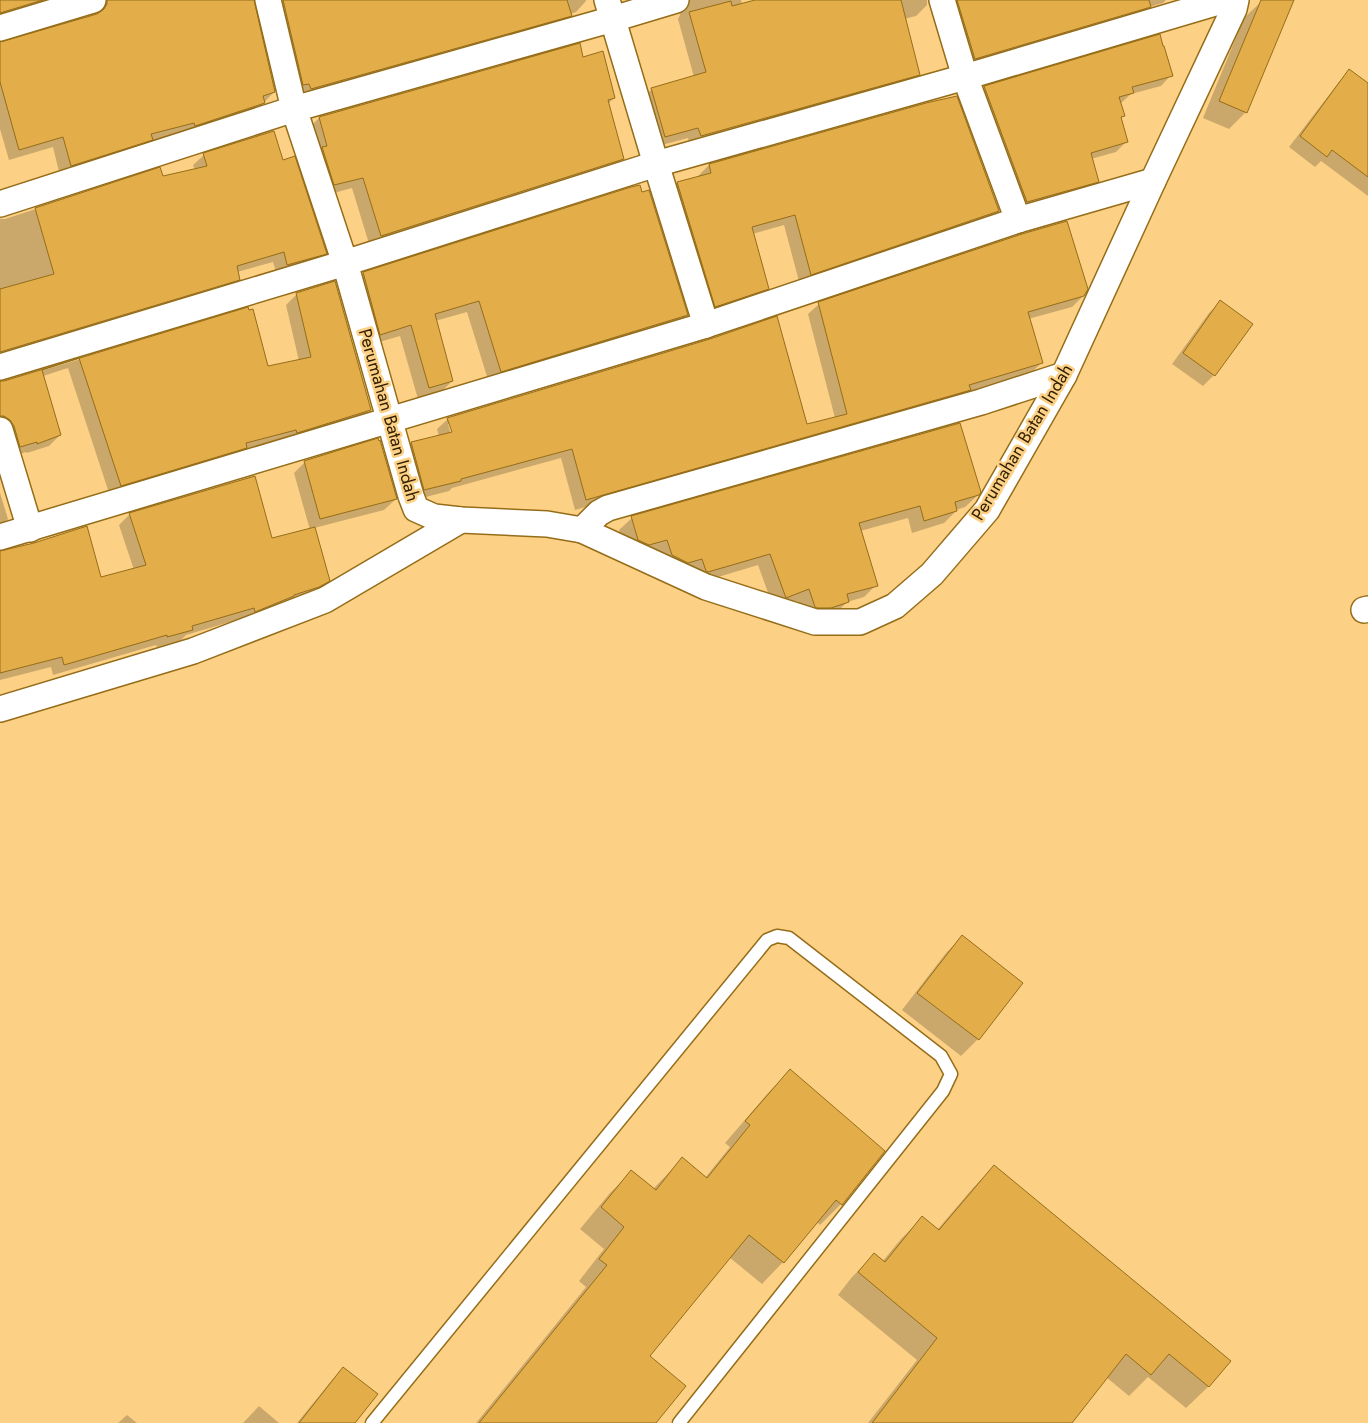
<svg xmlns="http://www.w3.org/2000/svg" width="1368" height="1423" font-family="Jost,sans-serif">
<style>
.shadow{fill:#0003;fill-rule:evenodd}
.building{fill:#e3ae49;stroke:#956d1a}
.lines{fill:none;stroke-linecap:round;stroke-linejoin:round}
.lane-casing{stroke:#956d19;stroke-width:15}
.street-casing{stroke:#956d19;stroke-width:28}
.lane{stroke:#fff;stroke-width:12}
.street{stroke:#fff;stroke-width:25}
.labels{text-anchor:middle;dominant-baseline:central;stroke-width:5;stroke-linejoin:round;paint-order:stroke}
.street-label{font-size:18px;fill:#2f1e00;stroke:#fdd185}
</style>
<rect width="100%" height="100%" fill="#fdd185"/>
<g class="shadow">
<polygon points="0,0 66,0 0,20"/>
<polygon points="92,0 253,0 274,92 253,114 149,142 141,150 60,176 53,147 9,160 0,129 0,43 97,15 97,7"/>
<polygon points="267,0 586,0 586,1 576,12 570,14 570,15 560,26 300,99"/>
<polygon points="675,0 741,0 742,4 759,0 927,0 927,5 916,16 904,19 918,74 907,85 690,146 688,138 654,147 641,100 652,89 694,77 678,19 680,15 679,6"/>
<polygon points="941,0 1166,0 1163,3 1149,7 1139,17 964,69"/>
<polygon points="1263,0 1292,0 1246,112 1229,129 1203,118 1244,18"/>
<polygon points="1159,36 1171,75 1161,86 1131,94 1120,104 1123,116 1120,119 1126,142 1116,152 1091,159 1098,181 1087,192 1016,212 974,98 984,88"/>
<polygon points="1350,71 1368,85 1368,196 1321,161 1315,167 1289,147 1339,82"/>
<polygon points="956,97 998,211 987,222 800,285 784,225 752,234 768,288 757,299 704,317 666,194 677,183 699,178 698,176 709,165"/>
<polygon points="614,98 608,104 622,159 611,170 370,247 352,188 323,196 308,129 319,118"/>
<polygon points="204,155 283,161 325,253 315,264 277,275 273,262 237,272 239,279 228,290 0,359 0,219 5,219 159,169 162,178 195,170 193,165"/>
<polygon points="631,188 687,315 675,327 489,383 467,312 435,321 452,381 440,393 418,399 400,336 369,345 352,285 363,274"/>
<polygon points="297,294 370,410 359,421 242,451 235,458 110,496 68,368 43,376 60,435 49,446 27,453 26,452 10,457 0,431 0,382 4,382 247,309 267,368 299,361 286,305"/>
<path d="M1083,296l-11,11 -44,12 13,44 -10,10 -64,19 -8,8 -384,110 -14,-52 -109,30 -3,3 -35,9 -13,-46 10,-11 28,-7 -2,-7 11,-10 358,7 29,-8 -27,-104 11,-10zM448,424h2l4,13 -2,1z"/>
<polygon points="1220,302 1251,324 1214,375 1203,386 1172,364 1209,313"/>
<polygon points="305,462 396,499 384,510 314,528 328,580 317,591 243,618 186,635 181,640 157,647 156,645 53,675 51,667 0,680 0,552 101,579 134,570 119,525 130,514 271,539 310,530 294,473"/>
<polygon points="0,493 8,519 0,527"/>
<polygon points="978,495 965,507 956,510 956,511 944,523 912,533 908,518 860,531 876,585 864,597 847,602 836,613 803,618 797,601 774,609 758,565 695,584 626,552 619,530 632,518"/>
<polygon points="962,937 978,1039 961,1056 902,1010 946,953"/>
<polygon points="790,1071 841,1204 820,1225 817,1222 783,1262 762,1284 729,1257 648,1356 654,1423 476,1423 586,1287 579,1281 604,1249 580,1229 610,1193 631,1172 653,1189 682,1159 705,1178 730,1147 725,1143 769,1092"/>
<polygon points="994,1166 1229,1361 1208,1387 1186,1408 1148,1377 1129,1396 1106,1377 1071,1423 868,1423 917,1360 838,1295 852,1277 874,1255 882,1262 901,1239 922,1218 937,1230 973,1188"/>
<polygon points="343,1369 353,1423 297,1423 332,1380"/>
<polygon points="259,1406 279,1423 243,1423"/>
<polygon points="127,1415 137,1423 118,1423"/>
</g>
<g class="building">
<polygon points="0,0 43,0 0,13"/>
<polygon points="107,0 254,0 275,92 263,96 265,103 195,126 194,123 151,134 153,140 71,166 63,137 19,150 0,82 0,42 97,14 104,9 107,4"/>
<polygon points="283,0 567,0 572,16 311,89 309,84 303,85"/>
<polygon points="755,0 901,0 920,75 701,136 698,128 665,137 651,88 706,72 689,12 731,1 732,6"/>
<polygon points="957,0 1149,0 1151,7 975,59"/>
<polygon points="1261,0 1294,0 1247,113 1219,101"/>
<polygon points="1160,34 1163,46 1164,46 1173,76 1132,87 1134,93 1119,97 1125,116 1121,117 1128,142 1091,153 1099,182 1027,202 984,86"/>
<polygon points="580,43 583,57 603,51 615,98 608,100 624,159 381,236 363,178 334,185 322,147 327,146 319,117"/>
<polygon points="1349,69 1368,83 1368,177 1332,150 1327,157 1300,136"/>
<polygon points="957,96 999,211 811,275 795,215 752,227 769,289 715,307 677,182 711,173 709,164 926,103"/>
<polygon points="274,131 283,160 295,156 327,254 287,265 284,252 237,266 240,280 0,352 0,289 54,274 35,208 160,167 163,176 207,166 203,153"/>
<polygon points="640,185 642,192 649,190 688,315 501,372 479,301 435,314 453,381 429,388 411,325 380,335 363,272 631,187"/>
<polygon points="1067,221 1088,289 1084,296 1028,312 1043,363 969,385 971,390 586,500 572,449 461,479 461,481 424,490 411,442 452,432 447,418 710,339 777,316 807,424 847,414 818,302 1022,234"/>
<polygon points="335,281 371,410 297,433 296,430 246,443 247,448 121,486 79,358 42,370 61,435 37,444 37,442 20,447 14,426 10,420 4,416 0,416 0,381 4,381 248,307 249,310 253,309 268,366 311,357 296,293"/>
<polygon points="1220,300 1253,324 1215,376 1183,353"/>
<polygon points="960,423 981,492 979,495 955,502 957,511 924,521 920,506 859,523 878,586 847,594 849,602 831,608 817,608 815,607 809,589 786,598 770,554 708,572 706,571 702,559 688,563 672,555 667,540 649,545 638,540 631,516"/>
<polygon points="378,438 379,441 380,440 397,499 320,519 304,461"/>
<polygon points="255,476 272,538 315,527 330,581 319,587 294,595 294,596 255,612 254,608 192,626 193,630 167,637 167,635 64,665 62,657 0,673 0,551 34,543 87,526 101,577 146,565 129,513"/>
<polygon points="962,935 1023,983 979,1040 917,993"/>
<polygon points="790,1069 885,1151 842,1205 836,1200 784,1263 749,1235 650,1356 686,1386 656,1423 479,1423 607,1265 599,1259 624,1227 601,1207 631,1170 656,1190 682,1157 707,1178 750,1125 745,1121"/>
<polygon points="994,1165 1231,1361 1209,1387 1169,1354 1151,1375 1126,1354 1072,1423 872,1423 937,1338 858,1272 874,1253 885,1262 922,1216 939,1230"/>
<polygon points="343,1367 378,1394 355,1423 299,1423"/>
</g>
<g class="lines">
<g class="lane-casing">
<polyline id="lane" points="372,1423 767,940 777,936 789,938 941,1056 951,1074 943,1091 679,1423"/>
</g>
<g class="street-casing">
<g id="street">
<polyline points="268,0 294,109 345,263 411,496 416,509 434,517 461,520 547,524 582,530 706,587 815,622 860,622 895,606 932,574 987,510 1064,375 1153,181 1234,9 1236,0"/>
<polyline points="607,0 656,164 706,325"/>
<polyline points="942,0 965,77 1018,220"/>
<polyline points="0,28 93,0"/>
<polyline points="0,204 294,109 613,19 676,0"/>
<polyline points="0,367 345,263 656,164 965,77 1225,0"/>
<polyline points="0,430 30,529"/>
<polyline points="582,530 599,513 608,508 981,402 1064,375"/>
<polyline points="0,537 706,325 1018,220 1153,181"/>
<polyline points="1364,610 1368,609"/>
<polyline points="0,709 193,651 325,600 461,520"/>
</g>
</g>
<use href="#lane" class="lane"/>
<use href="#street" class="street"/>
</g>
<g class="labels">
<g class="street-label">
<text transform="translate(389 415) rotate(74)">Perumahan Batan Indah</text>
<text transform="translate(1022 442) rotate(-59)">Perumahan Batan Indah</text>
</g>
</g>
</svg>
